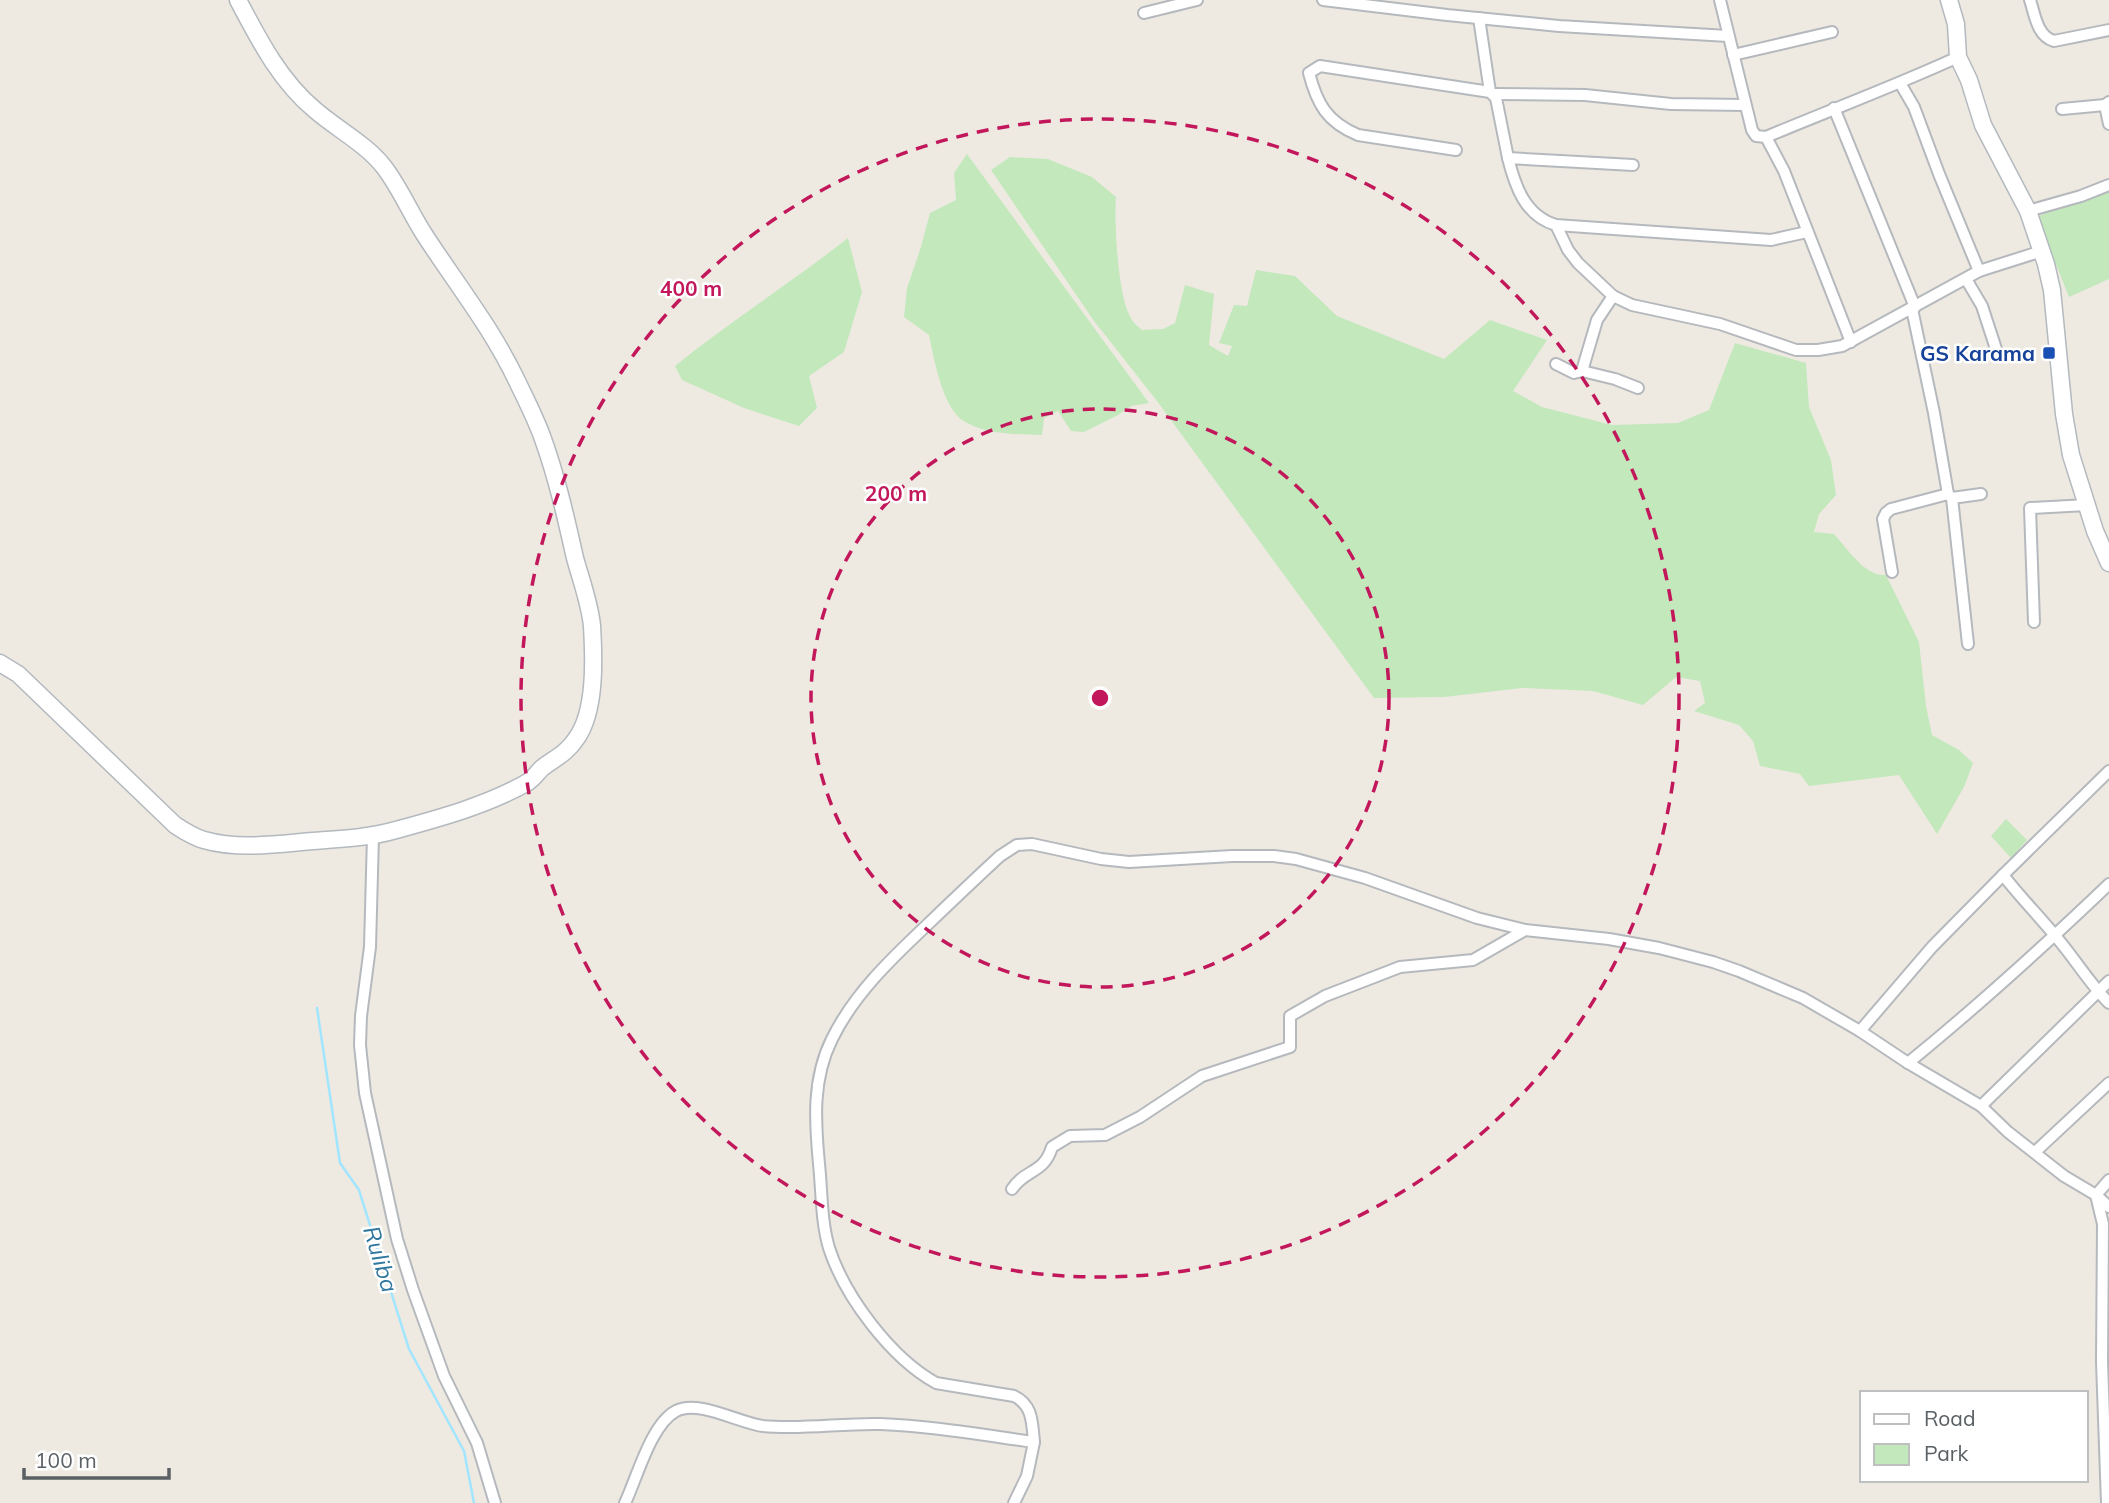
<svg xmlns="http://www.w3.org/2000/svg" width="2109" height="1503" font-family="Mulish,sans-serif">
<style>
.green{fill:#c3e8bc}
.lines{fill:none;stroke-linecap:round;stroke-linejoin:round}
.stream{stroke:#a1e5ff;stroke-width:2.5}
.minor-casing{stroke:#b5b9bd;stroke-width:14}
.secondary-casing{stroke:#b3b9be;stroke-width:19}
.minor{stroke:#fff;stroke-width:10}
.secondary{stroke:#fff;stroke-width:16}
.ring{fill:none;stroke:#c2185b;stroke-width:3.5;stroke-dasharray:12 9}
.transit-dot{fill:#1a4fb4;stroke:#fff;stroke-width:2.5}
.labels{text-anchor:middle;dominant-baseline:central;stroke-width:5;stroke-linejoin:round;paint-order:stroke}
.transit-label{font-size:21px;font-weight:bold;fill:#164399;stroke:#fff;text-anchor:end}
.water-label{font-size:23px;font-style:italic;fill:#2f779e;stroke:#fff}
.centre{fill:#c2185b;stroke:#fff;stroke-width:3.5}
.ring-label{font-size:21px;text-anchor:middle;font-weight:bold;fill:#c2185b;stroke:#fff;stroke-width:5;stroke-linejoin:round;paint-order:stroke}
</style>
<rect width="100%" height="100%" fill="#eeeae2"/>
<g class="green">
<path d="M967,154l182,249 -18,3 -13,9 -34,17 -13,-1 -13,-20 -14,7 -2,17c-25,-1 -58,0 -80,-15 -20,-15 -28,-61 -33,-85l-25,-18 3,-29 13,-38 10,-37 26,-13 -2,-27z"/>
<path d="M1010,157l38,2 44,18 24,20c-2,25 2,101 15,121 2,5 8,9 11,12l21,-1 12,-6 10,-38 29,9 -5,51 19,11 4,-10 -13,-3 15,-38 13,1 9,-36 39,6 42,40 107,43 46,-39 57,20 -34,51 29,16 70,18 66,-2 31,-13 26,-67 71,20 3,44 22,53 5,35 -17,19 -5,18 20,2c13,14 31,43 52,41l33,67 7,64 6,29 27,15 14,13 -9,24 -27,47 -38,-59 -90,11 -9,-12 -40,-8 -7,-25 -14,-16 -45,-14 11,-8 -5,-22 -24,-4 -33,28 -50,-14 -71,-3 -78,9 -70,1 -217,-297 -63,-80 -103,-151z"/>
<polygon points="2109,186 2109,279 2069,297 2037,217"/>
<path d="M848,238l14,54 -18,60 -35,24 8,32 -18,18 -55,-18 -62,-28 -7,-14c56,-45 117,-84 173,-128z"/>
<polygon points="2006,819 2027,840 2011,858 1991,836"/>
</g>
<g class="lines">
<polyline class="stream" points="317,1008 340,1163 359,1190 409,1349 464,1451 474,1503"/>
<g class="minor-casing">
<g id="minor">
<polyline points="1323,0 1447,15 1559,26 1728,36"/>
<path d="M1720,0l32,130 4,6 10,1c64,-27 129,-51 192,-80"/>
<path d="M2030,0c5,15 7,36 24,41l55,-11"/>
<polyline points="1144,13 1197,0"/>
<polyline points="1479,18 1490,92"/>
<polyline points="1733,55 1832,32"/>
<polyline points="1494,94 1585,95 1671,104 1745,105"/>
<polyline points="2109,102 2105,105 2109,124"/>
<polyline points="1834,108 1915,307"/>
<polyline points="2062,109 2105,105"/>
<polyline points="1766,137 1784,171 1851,342"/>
<path d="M1456,150l-98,-15c-31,-13 -41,-31 -49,-62l11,-7 170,26 6,6 12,60"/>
<path d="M1633,165l-125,-7c7,28 17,58 48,67l215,15 36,-8"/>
<polyline points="2028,211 2081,196 2109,185"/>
<polyline points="1556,225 1568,250 1578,263 1613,296 1632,305 1720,324 1796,350 1818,350 1842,346 1979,271 1939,174 1914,107 1900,83"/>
<polyline points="1979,271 2042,251"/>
<polyline points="1966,279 1982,306 1997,352"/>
<polyline points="1613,296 1597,320 1582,371 1615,379 1638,388"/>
<polyline points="1912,309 1934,413 1948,494 1952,498 1981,494"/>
<polyline points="1556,364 1574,373 1582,371"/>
<polyline points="1952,498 1968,644"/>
<polyline points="1892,572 1883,519 1886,513 1891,509 1948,494"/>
<polyline points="2034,622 2030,508 2087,505"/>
<polyline points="373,836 370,947 361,1016 360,1045 365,1093 397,1239 413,1290 444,1376 477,1443 495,1503"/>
<path d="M2003,875c17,22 36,41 54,63 18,21 33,46 52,65"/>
<polyline points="1860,1031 1908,1063 1981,1106 2008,1132 2064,1176 2096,1195 2109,1207"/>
<path d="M1908,1063c70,-57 136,-117 201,-179"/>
<polyline points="1981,1106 2109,981"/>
<polyline points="2035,1152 2109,1083"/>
<path d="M1012,1189c13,-20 32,-15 40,-42l18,-11 35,-1 35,-18 62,-41 88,-29v-31l35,-20 75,-29 73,-7 52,-30"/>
<path d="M625,1503c12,-25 26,-79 51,-92 22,-12 63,12 87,15 39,4 78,-3 117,-2 52,2 103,11 154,18 -2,-19 -1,-37 -20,-46l-78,-13c-45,-25 -91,-86 -107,-135 -8,-27 -7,-56 -10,-84 -4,-43 -7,-85 13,-125 22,-45 59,-80 95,-114 24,-23 48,-46 73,-69l17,-11 15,-1 69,15 28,3 103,-6h42l22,3 69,19 112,40 48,12 84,9 50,9 54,14 26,9 64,27 57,33 72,-84 71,-72 106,-104"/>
<polyline points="1014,1503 1027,1476 1034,1442"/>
<polyline points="2107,1503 2102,1362 2103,1224 2096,1195 2109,1180"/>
</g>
</g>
<g class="secondary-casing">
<g id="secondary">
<polyline points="1949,0 1956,24 1958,57 1969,80 1983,125 2028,211 2046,264 2052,290 2064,414 2071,455 2095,531 2109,563"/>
<path d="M0,663l18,11 157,151c9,6 18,12 29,15 35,10 73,4 109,1 28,-2 55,-3 83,-11 44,-12 92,-25 132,-48 6,-4 9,-9 14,-14 13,-10 24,-14 34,-29 20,-27 18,-80 16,-113 -2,-22 -11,-46 -17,-68 -9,-40 -18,-80 -32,-119 -7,-20 -17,-39 -26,-58 -25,-53 -62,-99 -93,-147 -14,-22 -24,-46 -40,-67 -18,-23 -47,-38 -69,-57 -35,-29 -56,-70 -77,-110"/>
</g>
</g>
<use href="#minor" class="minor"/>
<use href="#secondary" class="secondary"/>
</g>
<g class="ring">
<circle cx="1100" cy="698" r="289"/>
<circle cx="1100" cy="698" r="579"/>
</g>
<rect class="transit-dot" x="2042" y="346" width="14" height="14" rx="3.5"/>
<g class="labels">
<g class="transit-label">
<text x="2035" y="353">GS Karama</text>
</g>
<g class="water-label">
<text transform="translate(381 1259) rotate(73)">Ruliba</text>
</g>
</g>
<circle cx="1100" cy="698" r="10" class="centre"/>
<g class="ring-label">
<text x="691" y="296">400 m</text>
<text x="896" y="501">200 m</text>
</g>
<rect x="1860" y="1391" width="228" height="91" fill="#ffffff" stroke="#bdbfc1" stroke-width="2"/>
<rect x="1874" y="1414" width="35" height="10" fill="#ffffff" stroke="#bdbfc1" stroke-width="2"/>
<text x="1924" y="1426" font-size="21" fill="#5a6064">Road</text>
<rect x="1874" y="1444" width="35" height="21" fill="#c3e8bc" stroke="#bdbfc1" stroke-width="2"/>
<text x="1924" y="1461" font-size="21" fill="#5a6064">Park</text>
<path d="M24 1468v10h145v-10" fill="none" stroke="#5a6064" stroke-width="3.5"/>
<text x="35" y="1468" font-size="21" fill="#5a6064" stroke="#ffffff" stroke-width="5" paint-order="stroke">100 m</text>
</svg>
